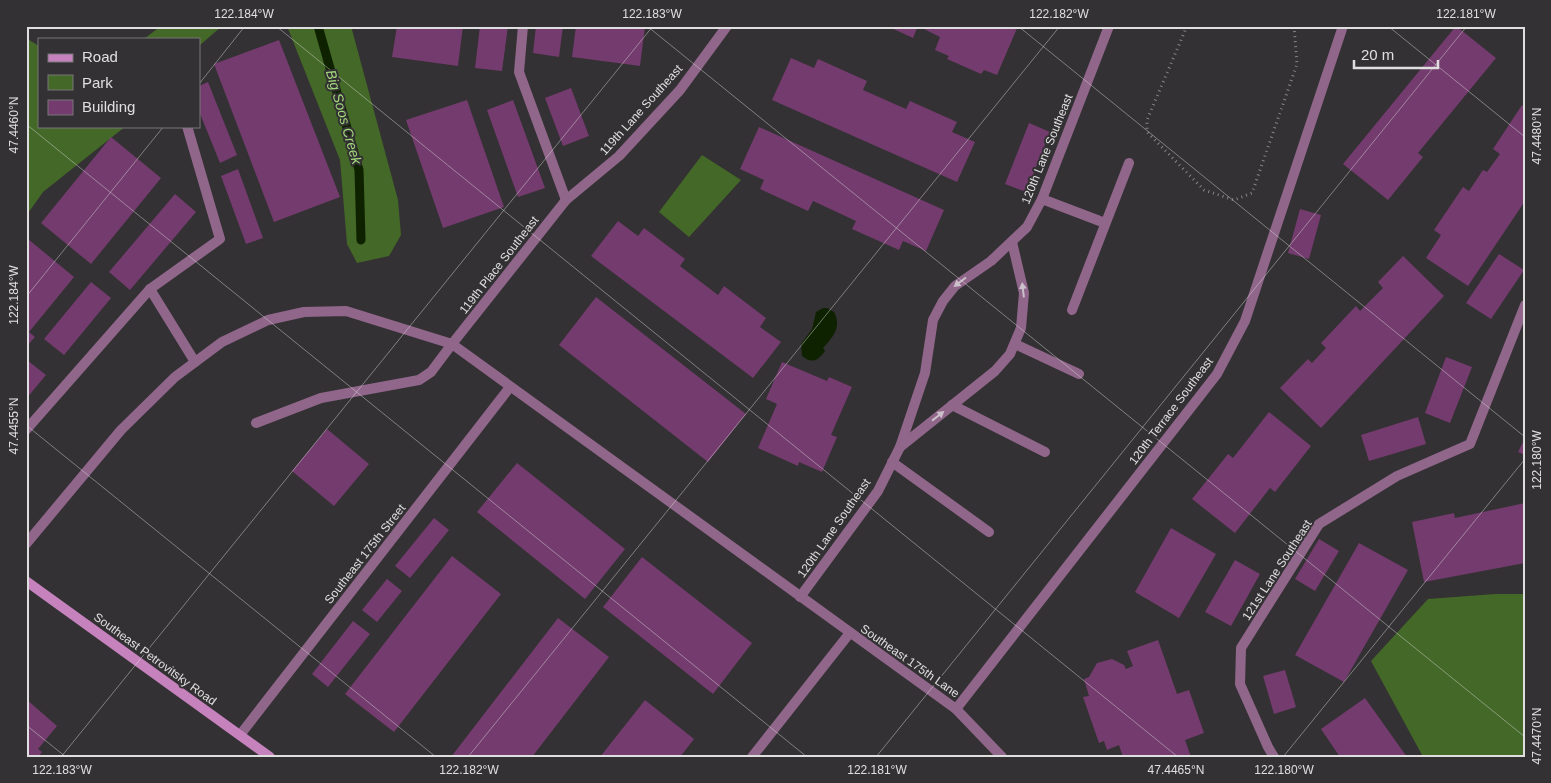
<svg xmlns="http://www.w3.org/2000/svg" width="1551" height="783" font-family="Helvetica,sans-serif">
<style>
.green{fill:#446827}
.water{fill:#0f2200}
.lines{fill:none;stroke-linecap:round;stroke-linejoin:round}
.stream{stroke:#0f2200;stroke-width:9}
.building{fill:#743b6e}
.path{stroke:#878687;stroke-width:3;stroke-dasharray:1 4;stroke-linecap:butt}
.service{stroke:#90668b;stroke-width:10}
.minor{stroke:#90668b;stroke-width:10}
.secondary{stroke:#c582bd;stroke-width:10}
.oneway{fill:#ccc1cb}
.ticks{fill:none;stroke:#e0dfe0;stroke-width:1;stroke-opacity:0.45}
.labels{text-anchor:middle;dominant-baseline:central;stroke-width:4;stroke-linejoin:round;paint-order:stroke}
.street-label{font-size:12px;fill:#e0dfe0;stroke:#333133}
.water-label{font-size:14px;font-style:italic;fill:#a2d97b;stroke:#333133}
.neatline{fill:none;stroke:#e0dfe0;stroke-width:2}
.ticks-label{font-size:12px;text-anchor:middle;fill:#e0dfe0}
</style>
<rect width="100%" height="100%" fill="#333133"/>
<g class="green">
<polygon points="161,26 222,26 199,46 199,39 144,39"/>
<polygon points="287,26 351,26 398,200 401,235 389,256 357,263 347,244 340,160"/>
<polygon points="26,38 39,46 39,126 126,126 43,192 26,216"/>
<polygon points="702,155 741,180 689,237 659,212"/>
<polygon points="1495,594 1525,594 1525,757 1427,757 1422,755 1371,661 1428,599"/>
</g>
<path class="water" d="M823,308h4l7,4c8,15 -1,25 -11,36l2,3c-7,10 -13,13 -23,5l-1,-12 11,-15 4,-17z"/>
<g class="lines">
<polyline class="stream" points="318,26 359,170 361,240"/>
</g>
<g class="building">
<polygon points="397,26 463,26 458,66 392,57"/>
<polygon points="480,26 508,26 502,71 475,68"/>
<polygon points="536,26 563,26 559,57 533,53"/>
<polygon points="576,26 645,26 640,66 572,57"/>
<polygon points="887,26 1018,26 997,75 984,70 981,74 947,59 949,56 935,50 940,37 918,26 913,38"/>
<polygon points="1456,26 1496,58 1418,153 1423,157 1388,200 1343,164"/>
<polygon points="279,40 340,197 274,222 214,64"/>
<polygon points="791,58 814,68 818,59 867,81 863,90 906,109 910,101 957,122 952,132 975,142 957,182 772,100"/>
<polygon points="208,82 237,155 220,163 199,111 199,86"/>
<polygon points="571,88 589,136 563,146 545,98"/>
<polygon points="467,100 504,207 443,228 406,120"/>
<polygon points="513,100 545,188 518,197 487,110"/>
<polygon points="1522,105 1525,108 1525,201 1468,286 1426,258 1441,235 1434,230 1463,187 1469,191 1483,170 1487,172 1500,154 1493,149"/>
<polygon points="1029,123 1050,132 1026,192 1005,184"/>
<polygon points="759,127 944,210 926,251 903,241 899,250 852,229 856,221 813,201 808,211 760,189 764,180 740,169"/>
<polygon points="111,137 161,178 91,264 41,223"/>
<polygon points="238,169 263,238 246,244 221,176"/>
<polygon points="175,194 196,212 130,290 109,272"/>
<polygon points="1300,209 1321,215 1309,259 1288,253"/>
<polygon points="618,221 638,236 644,228 685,259 680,266 718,295 724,286 766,318 760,327 781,342 753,378 591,256"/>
<polygon points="28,239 74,277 29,332 35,337 26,347 26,241"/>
<polygon points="1499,254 1524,270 1491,319 1466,303"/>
<polygon points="1403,256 1444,296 1321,428 1280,388 1308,359 1312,363 1326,348 1321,343 1356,306 1360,311 1383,288 1378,282"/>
<polygon points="91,282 111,298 64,355 44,339"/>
<polygon points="596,297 746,414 708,462 559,345"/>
<polygon points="1446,357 1472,367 1450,423 1425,413"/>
<polygon points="27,360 46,375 26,399 26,361"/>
<polygon points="782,362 827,381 829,377 852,387 831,435 837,437 822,472 799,462 798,466 758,448 777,404 766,399"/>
<polygon points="1269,412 1311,446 1275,492 1270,488 1235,533 1192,499 1228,454 1233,458"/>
<polygon points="1418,417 1426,444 1369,461 1361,435"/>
<polygon points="327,429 369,464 334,506 292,471"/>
<polygon points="1525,438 1525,455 1518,452"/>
<polygon points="517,463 625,549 585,599 477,512"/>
<polygon points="1525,503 1525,563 1424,582 1412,522 1454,513 1455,518"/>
<polygon points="434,518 449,530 410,578 395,566"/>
<polygon points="1171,528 1216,554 1179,618 1135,592"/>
<polygon points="1319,539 1339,551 1315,591 1295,579"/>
<polygon points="1359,543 1408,570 1344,682 1295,655"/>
<polygon points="452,556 501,594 394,732 345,694"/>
<polygon points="642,557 752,643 713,694 603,607"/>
<polygon points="1235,560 1260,574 1231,626 1205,612"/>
<polygon points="387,579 402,591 377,622 362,610"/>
<polygon points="558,618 609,657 532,757 451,757"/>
<polygon points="353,621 370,634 328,687 312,674"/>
<polygon points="1158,640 1177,694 1189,690 1204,733 1185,740 1191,757 1123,757 1119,745 1107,750 1104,741 1099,743 1083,697 1089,696 1084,679 1089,677 1097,663 1112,659 1124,665 1126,669 1133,666 1127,651"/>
<polygon points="1285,670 1296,707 1274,714 1263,676"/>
<polygon points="1365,698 1407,757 1340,757 1321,729"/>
<polygon points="26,699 57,726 38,749 42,752 38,757 26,757"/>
<polygon points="645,700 694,739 680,757 600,757"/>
</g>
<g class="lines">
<polyline class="path" points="1187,26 1147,120 1147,132 1204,190 1234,200 1252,193 1297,64 1294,26"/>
<g class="service">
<polyline points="1042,199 1105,223"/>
<polyline points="150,289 195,362"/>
<polyline points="1072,310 1129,163"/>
<polyline points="1015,344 1079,374"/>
<polyline points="952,405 1045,452"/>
<polyline points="256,423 321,398 419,380 431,372 452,344"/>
<polyline points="26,430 150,289 220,239 187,126"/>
<polyline points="900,447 995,371 1010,354 1021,328 1024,293 1012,242"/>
<polyline points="892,462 989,532"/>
</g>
<g class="minor">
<polyline points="523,26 519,72 566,200"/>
<polyline points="452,344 566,200 619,156 680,90 727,26"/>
<polyline points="26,544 121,430 175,377 222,342 268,320 304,312 346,311 452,344 956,709 1002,757"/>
<polyline points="800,597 878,491 900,447 925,373 933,320 943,301 955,286 991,261 1027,227 1042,199 1109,26"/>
<polyline points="956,709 1217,374 1245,321 1343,26"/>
<polyline points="240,735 510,387"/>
<polyline points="752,757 849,634"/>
<polyline points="1274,757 1268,747 1240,684 1241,648 1319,524 1397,476 1470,444 1525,305"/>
</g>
<polyline class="secondary" points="26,581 270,757"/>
</g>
<defs><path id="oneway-solid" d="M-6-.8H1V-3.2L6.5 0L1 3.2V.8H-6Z" transform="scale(1.25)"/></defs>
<g class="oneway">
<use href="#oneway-solid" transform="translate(960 282) rotate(143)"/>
<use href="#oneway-solid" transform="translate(1023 290) rotate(-97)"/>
<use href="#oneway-solid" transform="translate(938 416) rotate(-38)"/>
</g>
<path class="ticks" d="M276,26l902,731M647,26l878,711M1018,26l507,411M1388,26l137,111M199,84l46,-58M26,124l781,633M26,297l138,-171M26,425l410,332M26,725l40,32M61,757l592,-731M468,757l592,-731M876,757l591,-731M1283,757l242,-298"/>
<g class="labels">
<g class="street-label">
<text transform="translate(641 110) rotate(-48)">119th Lane Southeast</text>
<text transform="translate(1047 149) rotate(-68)">120th Lane Southeast</text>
<text transform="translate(499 265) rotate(-52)">119th Place Southeast</text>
<text transform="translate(1171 411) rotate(-53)">120th Terrace Southeast</text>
<text transform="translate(834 528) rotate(-55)">120th Lane Southeast</text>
<text transform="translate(365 554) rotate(-52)">Southeast 175th Street</text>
<text transform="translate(1277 570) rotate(-57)">121st Lane Southeast</text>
<text transform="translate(155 659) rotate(36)">Southeast Petrovitsky Road</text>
<text transform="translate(910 661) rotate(35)">Southeast 175th Lane</text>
</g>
<g class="water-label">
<text transform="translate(344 117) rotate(74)">Big Soos Creek</text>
</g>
</g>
<rect width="1551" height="783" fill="none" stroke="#333133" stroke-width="55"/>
<rect x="38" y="38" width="162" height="90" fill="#333133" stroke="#787778"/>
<rect x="48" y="54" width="25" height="8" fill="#c582bd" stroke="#787778"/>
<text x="82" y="62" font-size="15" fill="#e0dfe0">Road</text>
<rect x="48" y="75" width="25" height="15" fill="#446827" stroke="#787778"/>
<text x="82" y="88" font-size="15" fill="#e0dfe0">Park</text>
<rect x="48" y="100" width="25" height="15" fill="#743b6e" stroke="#787778"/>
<text x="82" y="112" font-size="15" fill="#e0dfe0">Building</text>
<path d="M1354 60v8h84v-8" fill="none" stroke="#e0dfe0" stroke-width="2.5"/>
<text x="1361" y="60" font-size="15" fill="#e0dfe0" stroke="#333133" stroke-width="4" paint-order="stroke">20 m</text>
<rect x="28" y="28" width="1496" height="728" class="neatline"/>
<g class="ticks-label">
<text x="244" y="18">122.184°W</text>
<text x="652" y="18">122.183°W</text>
<text x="1059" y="18">122.182°W</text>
<text x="1466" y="18">122.181°W</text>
<text transform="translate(14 125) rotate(-90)" y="4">47.4460°N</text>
<text transform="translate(1537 136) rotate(-90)" y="4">47.4480°N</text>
<text transform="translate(14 295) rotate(-90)" y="4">122.184°W</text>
<text transform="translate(14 426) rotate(-90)" y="4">47.4455°N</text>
<text transform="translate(1537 460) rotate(-90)" y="4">122.180°W</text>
<text transform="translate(1537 736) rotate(-90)" y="4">47.4470°N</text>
<text x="62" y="774">122.183°W</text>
<text x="469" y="774">122.182°W</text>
<text x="877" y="774">122.181°W</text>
<text x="1176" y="774">47.4465°N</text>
<text x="1284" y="774">122.180°W</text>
</g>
</svg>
